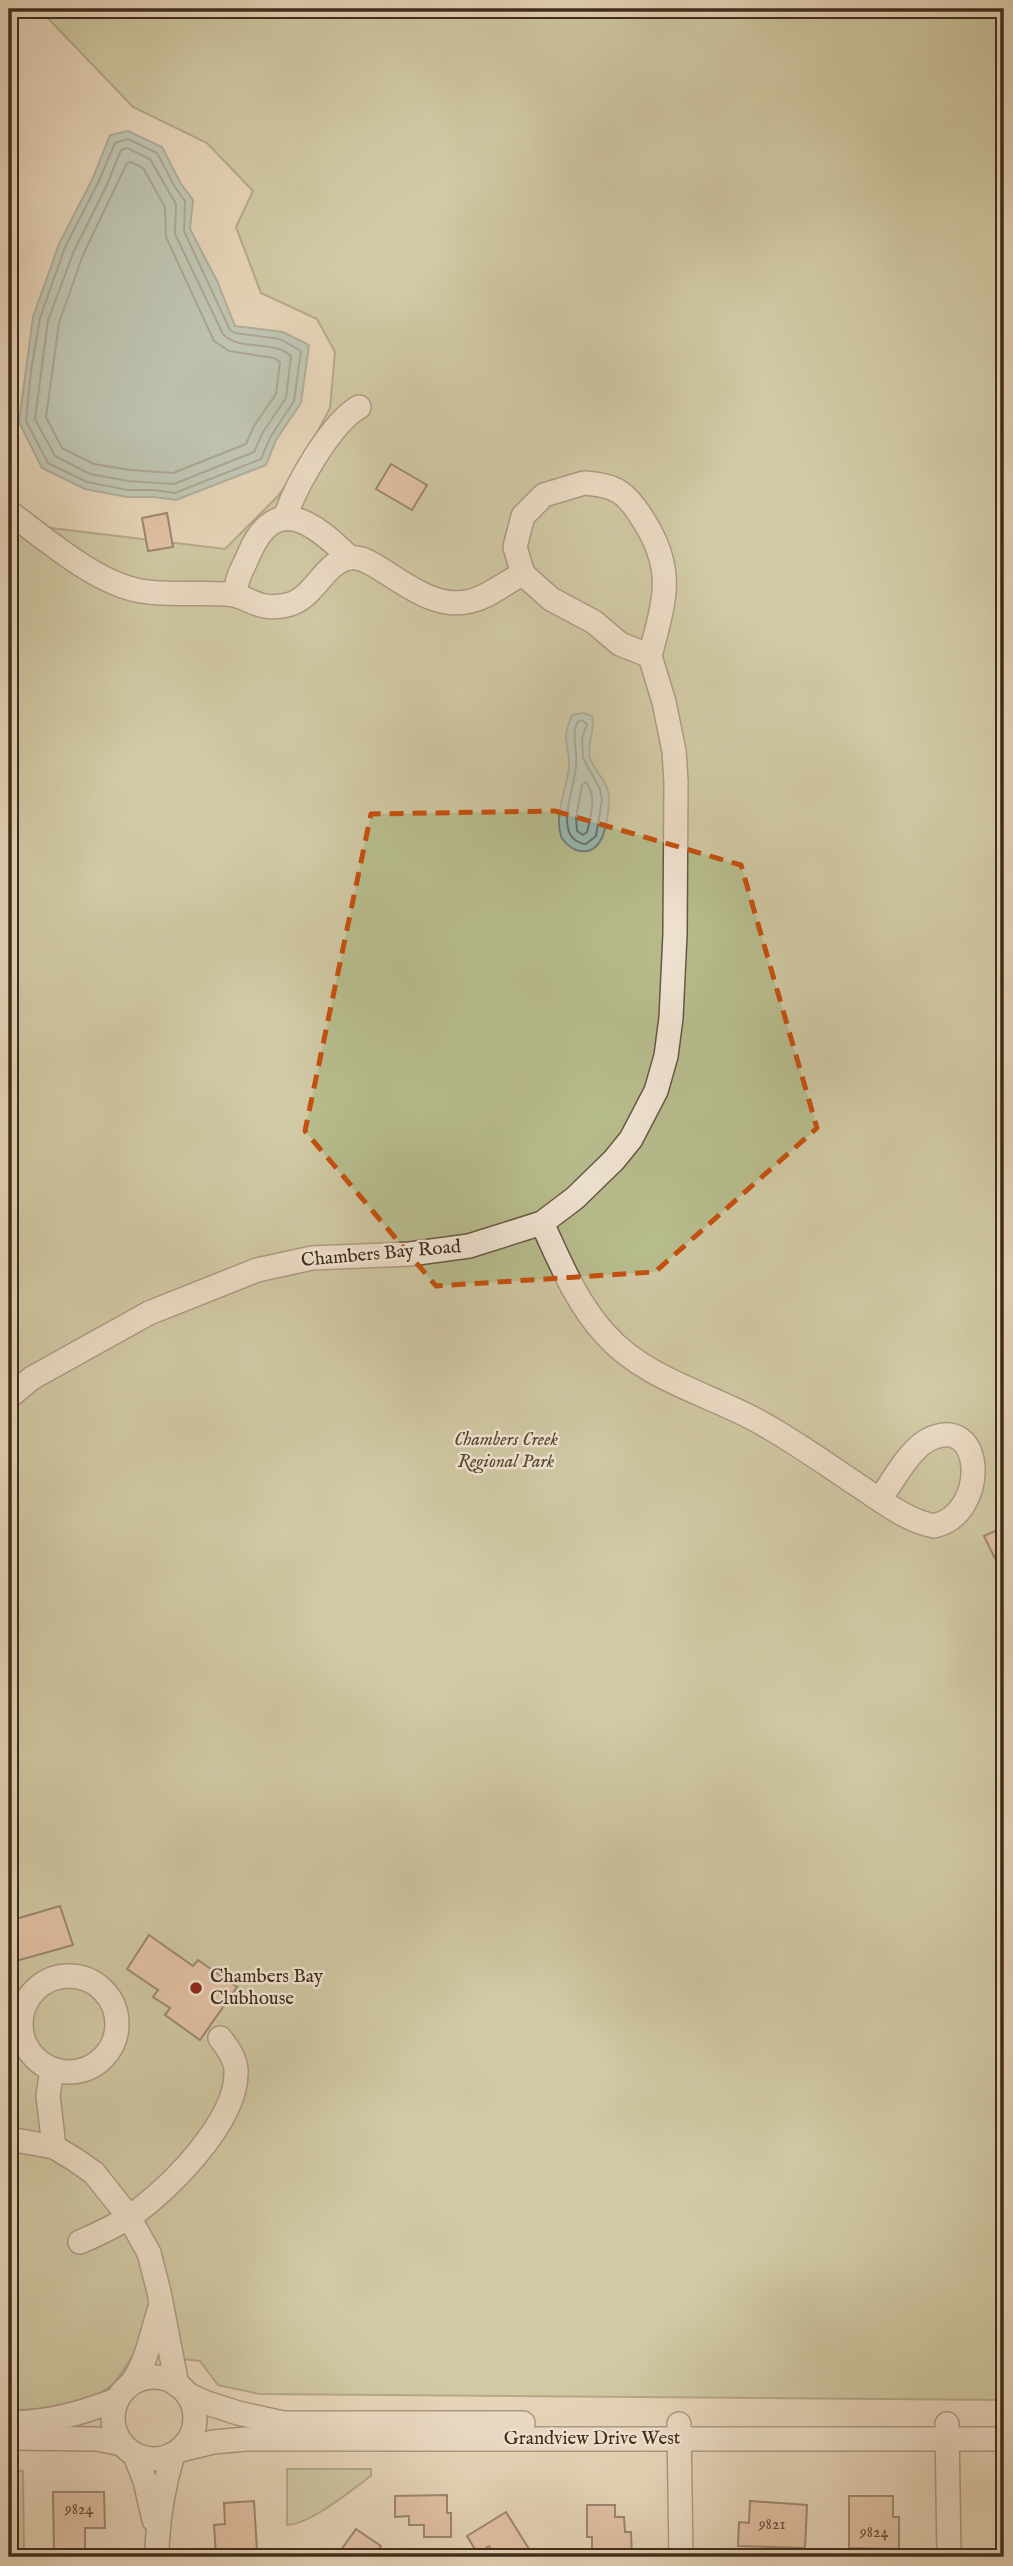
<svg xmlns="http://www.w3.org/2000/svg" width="1013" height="2566" font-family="'IM FELL English',serif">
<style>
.green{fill:#b7bc8d;stroke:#7b7454;stroke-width:2}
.water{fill:#96b8b2;stroke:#738076;stroke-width:2}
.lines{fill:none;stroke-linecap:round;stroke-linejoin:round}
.shore{stroke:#6a7267;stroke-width:2}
.building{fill:#e1ad8f;stroke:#3f2c1c;stroke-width:2}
.minor-casing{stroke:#695643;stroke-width:26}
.minor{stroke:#efe3d1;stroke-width:23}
.marked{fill:none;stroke:#c6500f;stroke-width:5;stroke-dasharray:14 9;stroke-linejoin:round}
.poi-dot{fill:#8f2418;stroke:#efe3d1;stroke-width:2.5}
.labels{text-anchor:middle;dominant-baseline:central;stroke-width:5;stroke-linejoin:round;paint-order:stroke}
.number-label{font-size:16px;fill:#684c39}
.street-label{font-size:19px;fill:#3f2c1c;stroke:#efe3d1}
.park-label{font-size:19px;font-style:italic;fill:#574933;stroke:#efe3d1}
.poi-label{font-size:19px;fill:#3f2c1c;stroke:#efe3d1;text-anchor:start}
</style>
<rect width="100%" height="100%" fill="#e6d4b8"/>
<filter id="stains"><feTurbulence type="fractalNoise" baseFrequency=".00286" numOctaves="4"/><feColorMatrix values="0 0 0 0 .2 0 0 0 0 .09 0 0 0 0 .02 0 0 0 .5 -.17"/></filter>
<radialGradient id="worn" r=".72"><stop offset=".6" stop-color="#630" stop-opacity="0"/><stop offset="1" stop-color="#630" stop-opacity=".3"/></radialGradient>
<g class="green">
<path d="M39,9h965v2391l-745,-6 -41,-9 -18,-24 -66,-7c-7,9 -14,24 -23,32 -22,17 -75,25 -102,24v-1887l216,26 53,-53 22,-31 30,-57 5,-56 -18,-33 -56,-26 -25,-66 17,-36 -46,-48 -74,-36z"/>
<path d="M287,2469h84v7c-21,15 -60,48 -84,49z"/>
<polygon points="9,2470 23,2471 24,2557 9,2557"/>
</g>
<g class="water">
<polygon points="128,131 162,147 181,184 193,200 190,229 217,281 235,326 283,332 309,345 301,403 276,440 266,465 176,500 154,497 127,497 85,489 42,468 19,422 33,317 59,244 92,180 110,135"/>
<path d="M583,713l9,3c4,15 -6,27 -2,42 5,16 20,23 19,43 -1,19 -5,58 -33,49 -6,-3 -13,-8 -15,-14 -7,-21 6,-48 8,-69 1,-10 -3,-21 -3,-32 0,-6 4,-14 6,-20z"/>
</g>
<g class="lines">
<g class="shore">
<polygon points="128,139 157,153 175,187 185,201 184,231 230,330 235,333 280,339 301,351 294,401 271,436 261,459 175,493 154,490 128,490 87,482 48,463 26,421 31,371 40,318 65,247 98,183 115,143"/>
<path d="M127,148l23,11 26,45 -1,30 48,100c17,18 50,5 68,22l-5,42 -23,34 -9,20 -80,32 -46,-3 -38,-7 -35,-18 -20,-37 13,-99 26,-69 32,-64 15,-37z"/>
<polygon points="131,162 143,168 165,207 166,237 214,341 229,351 274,358 280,362 276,394 254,426 246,444 173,473 130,470 94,464 62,448 46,417 59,323 83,255 127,163"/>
<path d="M582,720l5,4 -5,14 1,20 17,31 2,11 -6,36 -10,8c-35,-4 -11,-57 -10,-78 2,-16 -5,-28 1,-44z"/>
<path d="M586,782c11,15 5,33 1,50l-4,3 -6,-4 -1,-13 6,-33z"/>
</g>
</g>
<g class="building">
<polygon points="391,464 427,485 412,510 376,489"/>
<polygon points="167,513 173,547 148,551 142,518"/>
<polygon points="1004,1527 1004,1577 984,1536"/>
<polygon points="60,1906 73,1945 9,1963 9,1921"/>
<polygon points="149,1935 193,1966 198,1960 237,1987 200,2040 165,2015 170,2008 153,1997 158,1990 127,1969"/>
<polygon points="53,2492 104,2492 105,2528 85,2528 85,2551 54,2551"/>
<polygon points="447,2495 447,2513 451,2513 451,2537 424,2537 424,2525 409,2525 409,2516 395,2517 395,2496"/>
<polygon points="849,2496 893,2496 893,2517 899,2517 899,2549 849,2548"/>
<polygon points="254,2501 257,2551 216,2554 214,2525 225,2524 224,2503"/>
<polygon points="750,2501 807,2505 805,2548 738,2546 739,2522 749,2523"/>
<polygon points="587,2505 615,2505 615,2517 624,2517 625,2532 631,2532 632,2557 606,2557 606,2550 592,2550 592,2537 587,2537"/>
<polygon points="506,2512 534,2557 496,2557 489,2546 477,2553 467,2536"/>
<polygon points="356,2529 381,2546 373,2557 336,2557"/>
</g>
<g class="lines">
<g class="minor-casing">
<g id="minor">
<path d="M584,483c33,2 43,10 60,38 32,51 20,80 6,135l-30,-12 -26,-22 -43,-23 -28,-25 -8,-27 8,-31 21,-21z"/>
<path d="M9,512c37,27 86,71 132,79 28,5 57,1 85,3 24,1 29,18 61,11 28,-6 37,-44 63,-47 10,-2 21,5 29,10 28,17 58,42 92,33 20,-5 34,-19 52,-27"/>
<path d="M285,518c10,-32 46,-95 74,-111"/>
<path d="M237,595c-3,-15 6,-26 12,-41 27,-63 66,-30 101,4"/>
<path d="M542,1223c18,39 34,79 63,111 38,43 97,58 147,84 37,19 72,45 107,68 23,15 48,35 75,40 55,-12 51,-115 -6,-86 -18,9 -36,42 -48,59"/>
<polyline points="9,1397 32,1378 149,1313 257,1270 312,1258 410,1254 469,1246 542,1223 575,1198 614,1160 631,1139 656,1091 666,1056 671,1018 675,934 676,782 674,751 664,702 650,656"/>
<circle cx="69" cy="2024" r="48"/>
<polyline points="52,2069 48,2096 54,2147"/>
<polyline points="9,2139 54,2147 74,2159 94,2173 129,2217 149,2253 159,2292 177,2385"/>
<path d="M80,2242c16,-7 33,-15 48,-24 39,-26 110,-97 108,-147 0,-12 -8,-23 -16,-33"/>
<circle cx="154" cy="2418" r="41"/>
<path d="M133,2381c15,-21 19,-51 28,-76"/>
<polyline points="187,2394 204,2402 238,2413 283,2423 523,2423"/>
<path d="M14,2423c38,-1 67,-10 102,-23"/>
<polyline points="679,2424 681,2557"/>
<polyline points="947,2424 949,2557"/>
<polyline points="9,2438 97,2439 122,2444"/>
<polyline points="180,2450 213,2442 246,2439 1004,2439"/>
<polyline points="135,2455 145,2481 154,2520"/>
<path d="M157,2557c0,-35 6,-69 16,-103"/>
</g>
</g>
<use href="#minor" class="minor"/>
</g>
<path d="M0 0H1013V2566H0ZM555,811l186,54 76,263 -162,144 -219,14 -131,-155 66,-317z" fill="#e6d4b8" fill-opacity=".55" fill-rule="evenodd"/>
<path class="marked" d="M555,811l186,54 76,263 -162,144 -219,14 -131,-155 66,-317z"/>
<circle class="poi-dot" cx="196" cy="1988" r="7"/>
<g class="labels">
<g class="number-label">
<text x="79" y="2510">9824</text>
<text x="772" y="2525">9821</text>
<text x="874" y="2533">9824</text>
</g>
<g class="street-label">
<text transform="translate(381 1254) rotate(-5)">Chambers Bay Road</text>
<text x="592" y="2439">Grandview Drive West</text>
</g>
<g class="park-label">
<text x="506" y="1440">Chambers Creek<tspan x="506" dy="22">Regional Park</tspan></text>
</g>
<g class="poi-label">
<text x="210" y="1977">Chambers Bay<tspan x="210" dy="22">Clubhouse</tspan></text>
</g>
</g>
<rect width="1013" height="2566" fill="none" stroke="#e6d4b8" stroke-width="35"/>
<rect x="10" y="10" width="992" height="2545" fill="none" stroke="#3f2c1c" stroke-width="3.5"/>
<rect x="18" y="18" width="978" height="2531" fill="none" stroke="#3f2c1c" stroke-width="2"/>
<rect width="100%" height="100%" filter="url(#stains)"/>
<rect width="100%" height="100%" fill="url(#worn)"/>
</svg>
